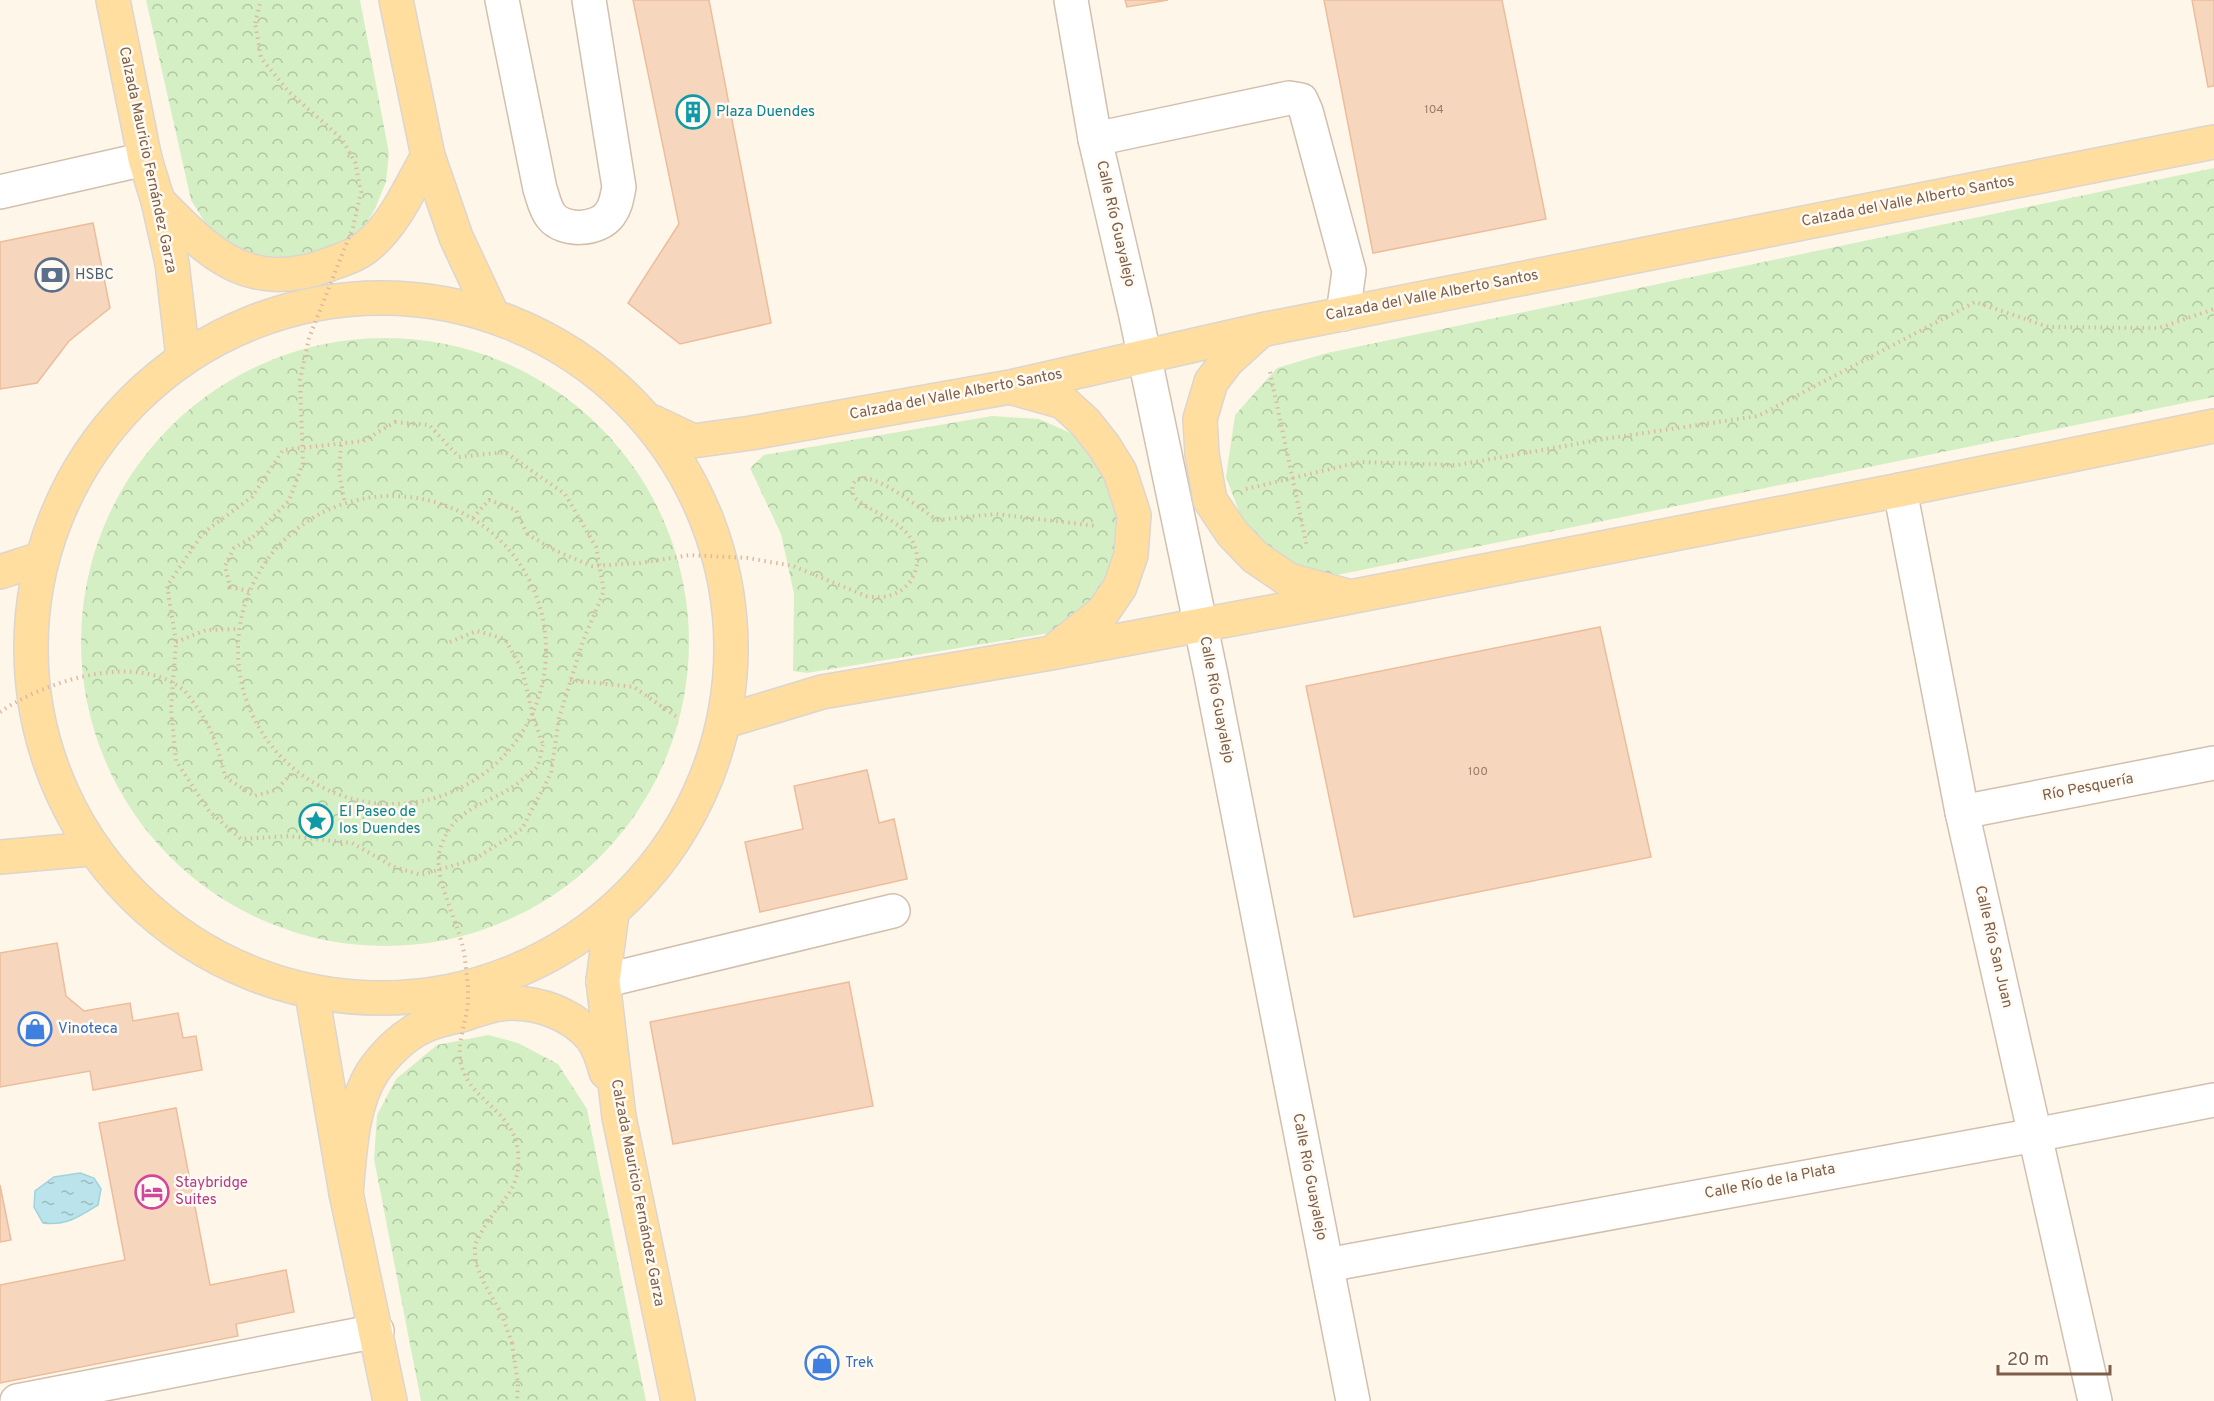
<svg xmlns="http://www.w3.org/2000/svg" width="2214" height="1401" font-family="Overpass,sans-serif">
<style>
.forest{fill:url(#forest-crowns)}
.water{fill:url(#water-ripples);stroke:#9fd3de;stroke-width:1.5}
.building{fill:#f7d6be;stroke:#ebbd9c;stroke-width:1.5}
.lines{fill:none;stroke-linecap:round;stroke-linejoin:round}
.minor-casing{stroke:#d3bfad;stroke-width:36}
.major-casing{stroke:#ddd5d0;stroke-width:36}
.path{stroke:#ddb9a0;stroke-width:4;stroke-dasharray:1.5 4.5;stroke-linecap:butt}
.minor{stroke:#fff;stroke-width:33}
.major{stroke:#ffdea0;stroke-width:33}
.path-bridge{stroke:#ddb9a0;stroke-width:4;stroke-dasharray:1.5 4.5;stroke-linecap:butt}
.labels{text-anchor:middle;dominant-baseline:central;stroke-width:5;stroke-linejoin:round;paint-order:stroke}
.number-label{font-size:12px;fill:#9c7b66}
.culture-label{font-size:15px;fill:#0d838f;stroke:#fffaf2;text-anchor:start}
.street-label{font-size:15px;fill:#7d5d49;stroke:#fffaf2}
.service-label{font-size:15px;fill:#4e5e75;stroke:#fffaf2;text-anchor:start}
.shop-label{font-size:15px;fill:#366cbe;stroke:#fffaf2;text-anchor:start}
.hotel-label{font-size:15px;fill:#b23c85;stroke:#fffaf2;text-anchor:start}
</style>
<defs>
<pattern id="forest-crowns" width="20" height="18" patternUnits="userSpaceOnUse" patternTransform="scale(1.5)"><rect width="20" height="18" fill="#d5efc5"/><path d="M2 6a3 3 0 1 1 6 0M12 15a3 3 0 1 1 6 0" fill="none" stroke="#b2c5a2"/></pattern>
<pattern id="water-ripples" width="26" height="14" patternUnits="userSpaceOnUse" patternTransform="scale(1.5)"><rect width="26" height="14" fill="#bae3eb"/><path d="M2 4q2-2 4 0t4 0M15 11q2-2 4 0t4 0" fill="none" stroke="#9cbbc0"/></pattern>
</defs>
<rect width="100%" height="100%" fill="#fef7e9"/>
<g class="forest">
<polygon points="146,0 360,0 389,153 386,182 375,209 365,225 351,238 325,253 297,261 252,256 228,244 208,227 191,200"/>
<polygon points="2214,168 2214,397 1337,575 1289,564 1246,530 1226,477 1235,415 1277,368 1327,353"/>
<circle cx="385" cy="642" r="304"/>
<polygon points="992,416 1039,419 1082,438 1120,488 1119,578 1056,632 807,673 793,671 794,594 781,534 750,468 764,455"/>
<polygon points="488,1035 518,1043 558,1064 587,1109 646,1401 421,1401 374,1159 377,1115 396,1079 437,1045"/>
</g>
<path class="water" d="M80,1173l14,5 7,11 -3,16c-19,12 -32,21 -55,18l-9,-16 1,-16 19,-14z"/>
<g class="building">
<polygon points="633,0 709,0 771,323 680,344 628,303 679,224"/>
<polygon points="1125,0 1168,0 1127,7"/>
<polygon points="1324,0 1502,0 1546,219 1373,253"/>
<polygon points="2192,0 2214,0 2214,86 2208,87"/>
<polygon points="93,223 110,308 69,341 37,383 0,389 0,242"/>
<polygon points="1600,627 1651,857 1354,917 1306,686"/>
<polygon points="867,770 879,823 894,819 907,879 760,912 745,842 803,829 794,786"/>
<polygon points="57,943 66,996 84,1011 130,1003 133,1021 178,1013 183,1038 196,1036 202,1070 93,1090 90,1071 0,1087 0,953"/>
<polygon points="849,982 873,1106 673,1144 650,1022"/>
<polygon points="176,1108 210,1285 286,1270 294,1312 236,1324 238,1336 0,1383 0,1285 125,1260 99,1123"/>
<polygon points="0,1185 11,1240 0,1242"/>
</g>
<g class="lines">
<g class="minor-casing">
<g id="minor">
<path d="M502,0l38,189c3,8 5,20 11,27 12,16 47,15 59,-2 6,-8 7,-17 9,-27l-30,-187"/>
<polyline points="1071,0 1095,139 1136,316 1211,675 1353,1401"/>
<polyline points="1095,139 1289,98 1301,100 1306,111 1349,271 1343,314"/>
<polyline points="0,192 145,159"/>
<polyline points="1900,490 1962,812 2095,1401"/>
<polyline points="1962,812 2214,763"/>
<polyline points="603,981 893,911"/>
<polyline points="1327,1265 2035,1135 2214,1100"/>
<polyline points="17,1401 377,1331"/>
</g>
</g>
<g class="major-casing">
<g id="major">
<polyline points="113,0 145,159 158,201 172,263 183,357"/>
<polyline points="396,0 428,156 456,237 492,314"/>
<path d="M158,201c50,51 89,92 167,65 15,-6 32,-10 45,-22 26,-22 41,-59 58,-88"/>
<circle cx="381" cy="648" r="350"/>
<polyline points="1260,331 1227,361 1211,382 1200,419 1202,454 1210,500 1232,533 1255,557 1289,580 1344,595"/>
<polyline points="1013,388 1063,402 1085,422 1104,446 1120,472 1134,515 1131,555 1120,587 1103,612 1055,650"/>
<polyline points="653,422 693,441 751,433 1010,387 1261,330 2214,142"/>
<polyline points="0,572 40,559"/>
<polyline points="726,721 822,692 1051,653 1319,603 1900,490 2214,426"/>
<polyline points="0,857 90,849"/>
<polyline points="612,913 603,981 619,1117 678,1401"/>
<polyline points="312,994 346,1193 390,1401"/>
<path d="M346,1193c4,-39 5,-86 26,-120 12,-18 31,-37 50,-46 12,-6 27,-9 40,-12 15,-5 32,-12 49,-12 29,0 61,11 81,35 7,10 11,23 14,34"/>
</g>
</g>
<g class="path">
<polyline points="255,23 261,0"/>
<polyline points="1270,372 1307,547"/>
<polygon points="395,422 429,425 459,457 505,452 565,494 596,547 604,591 583,641 559,718 551,773 522,829 475,859 421,875 394,867 352,843 289,836 241,839 209,811 176,761 171,709 176,642 167,586 203,533 252,497 283,450 363,441"/>
<polyline points="341,445 339,473 345,503"/>
<polyline points="1246,489 1360,462 1458,465 1604,439 1758,416 1975,302 2049,327 2159,328 2214,309"/>
<circle cx="392" cy="650" r="154"/>
<polyline points="473,518 489,500 516,510 527,534"/>
<polyline points="937,520 996,514 1097,526"/>
<polyline points="249,591 230,587 225,566 234,548 253,537"/>
<polyline points="176,642 206,630 238,629"/>
<polyline points="450,642 477,631 505,639 522,669 533,716 543,745"/>
<polyline points="570,680 634,687 678,718"/>
<polyline points="225,777 254,796 276,790 294,771"/>
<polyline points="512,1343 518,1384 517,1401"/>
</g>
<use href="#minor" class="minor"/>
<use href="#major" class="major"/>
<g class="path-bridge">
<path d="M527,534l29,17 36,15 48,-3 50,-8 58,3 45,8 73,30c17,3 32,0 43,-13 6,-7 9,-18 8,-27 -4,-34 -41,-39 -63,-59 -2,-6 -3,-13 3,-17 15,-11 66,31 80,40"/>
<polyline points="253,537 289,501 303,463 300,380 309,338 353,227 361,192 355,162 342,139 289,92 261,58 255,23"/>
<path d="M0,712c44,-30 133,-60 181,-24 5,3 8,9 12,14 18,23 26,46 32,75"/>
<path d="M512,1343c-3,-8 -6,-17 -9,-25 -10,-23 -30,-45 -28,-71 0,-4 3,-8 5,-12 16,-34 42,-40 38,-83 -4,-38 -40,-49 -53,-77 -13,-26 2,-50 3,-75 1,-14 -2,-28 -3,-41 -3,-30 -31,-78 -26,-105 11,-50 53,-48 84,-75 4,-4 11,-8 14,-12 3,-6 4,-16 6,-22"/>
</g>
</g>
<defs>
<g id="building-ring" transform="scale(1.725)"><circle r="9.5" fill="#fffaf2" stroke="#0f9aa8" stroke-width="1.5"/><path d="M-4-6H4V6H1V3H-1V6H-4ZM-2.5-4.3h1.7v1.8h-1.7ZM.8-4.3h1.7v1.8H.8ZM-2.5-1h1.7V.8h-1.7ZM.8-1h1.7V.8H.8Z" fill="#0f9aa8"/></g>
<g id="bank-ring" transform="scale(1.725)"><circle r="9.5" fill="#fffaf2" stroke="#5c6f8a" stroke-width="1.5"/><path d="M-6-4H6V4H-6ZM0-2.3a2.3 2.3 0 1 0 0 4.6a2.3 2.3 0 1 0 0-4.6Z" fill="#5c6f8a"/></g>
<g id="sight-ring" transform="scale(1.725)"><circle r="9.5" fill="#fffaf2" stroke="#0f9aa8" stroke-width="1.5"/><path d="M0-6L1.8-2.2L6-1.7L2.9 1.2L3.7 5.4L0 3.3L-3.7 5.4L-2.9 1.2L-6-1.7L-1.8-2.2Z" fill="#0f9aa8"/></g>
<g id="shop-ring" transform="scale(1.725)"><circle r="9.5" fill="#fffaf2" stroke="#3f7fe0" stroke-width="1.5"/><path d="M-5-2.5h2.3a2.7 3.5 0 0 1 5.4 0H5L5.5 6h-11ZM-1.5-2.5h3a1.5 2.3 0 0 0-3 0Z" fill="#3f7fe0"/></g>
<g id="hotel-ring" transform="scale(1.725)"><circle r="9.5" fill="#fffaf2" stroke="#d1479c" stroke-width="1.5"/><path d="M-6-4.5h1.5V1H6V5H4.5V3h-9V5H-6ZM-4 0a1.8 1.8 0 1 1 3.6 0ZM.5 0V-2.5h3Q6-2.5 6 0Z" fill="#d1479c"/></g>
</defs>
<g fill-rule="evenodd">
<use href="#building-ring" x="693" y="112"/>
<use href="#bank-ring" x="52" y="275"/>
<use href="#sight-ring" x="316" y="821"/>
<use href="#shop-ring" x="35" y="1029"/>
<use href="#hotel-ring" x="152" y="1192"/>
<use href="#shop-ring" x="822" y="1363"/>
</g>
<g class="labels">
<g class="number-label">
<text x="1434" y="110">104</text>
<text x="1478" y="772">100</text>
</g>
<g class="culture-label">
<text x="716" y="112">Plaza Duendes</text>
<text x="339" y="812">El Paseo de<tspan x="339" dy="17">los Duendes</tspan></text>
</g>
<g class="street-label">
<text transform="translate(147 160) rotate(78)">Calzada Mauricio Fernández Garza</text>
<text transform="translate(1908 202) rotate(-11)">Calzada del Valle Alberto Santos</text>
<text transform="translate(1115 224) rotate(77)">Calle Río Guayalejo</text>
<text transform="translate(1432 296) rotate(-11)">Calzada del Valle Alberto Santos</text>
<text transform="translate(956 395) rotate(-11)">Calzada del Valle Alberto Santos</text>
<text transform="translate(1216 700) rotate(79)">Calle Río Guayalejo</text>
<text transform="translate(2088 788) rotate(-11)">Río Pesquería</text>
<text transform="translate(1993 947) rotate(77)">Calle Río San Juan</text>
<text transform="translate(1309 1177) rotate(79)">Calle Río Guayalejo</text>
<text transform="translate(1770 1182) rotate(-11)">Calle Río de la Plata</text>
<text transform="translate(637 1193) rotate(79)">Calzada Mauricio Fernández Garza</text>
</g>
<g class="service-label">
<text x="75" y="275">HSBC</text>
</g>
<g class="shop-label">
<text x="58" y="1029">Vinoteca</text>
<text x="845" y="1363">Trek</text>
</g>
<g class="hotel-label">
<text x="175" y="1183">Staybridge<tspan x="175" dy="17">Suites</tspan></text>
</g>
</g>
<path d="M1998 1365v9h112v-9" fill="none" stroke="#7d5d49" stroke-width="3"/>
<text x="2007" y="1365" font-size="18" fill="#7d5d49" stroke="#fffaf2" stroke-width="4.5" paint-order="stroke">20 m</text>
</svg>
